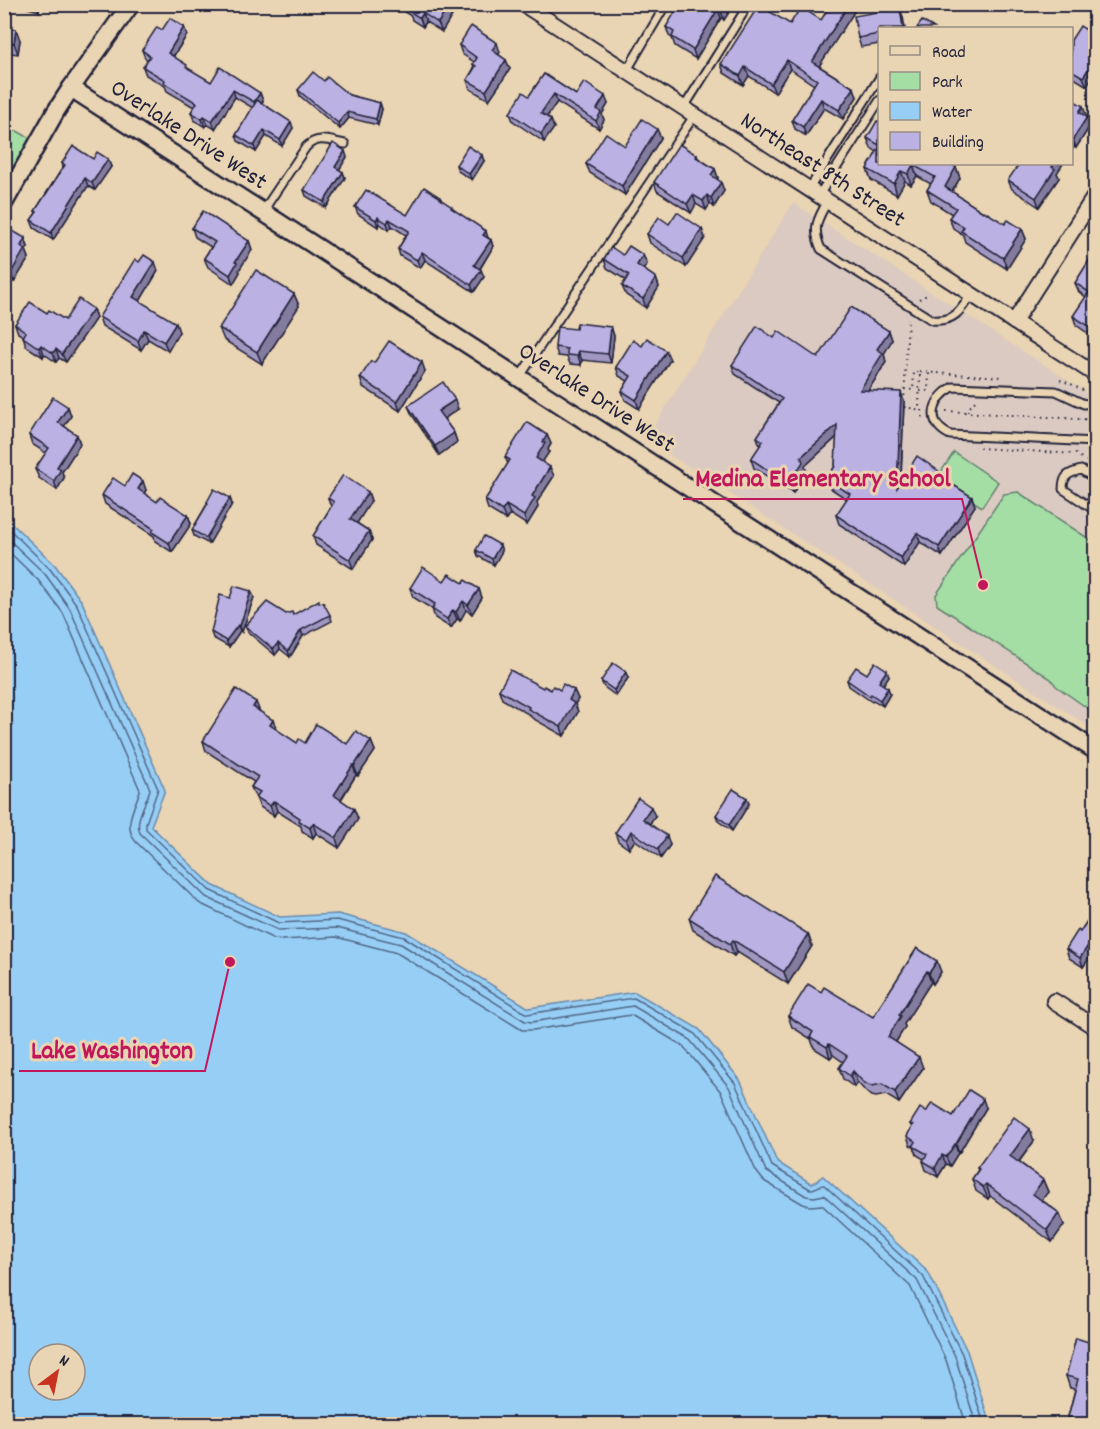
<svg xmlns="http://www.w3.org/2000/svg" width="1100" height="1429" font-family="Dekko,sans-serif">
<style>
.built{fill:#dbcac1}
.green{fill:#a4dea4;stroke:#638070;stroke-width:1.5}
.water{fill:#97cef6;stroke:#6889ab;stroke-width:1.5;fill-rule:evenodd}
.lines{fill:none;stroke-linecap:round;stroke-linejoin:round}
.shore{stroke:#516786;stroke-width:1.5}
.service-casing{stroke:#22223b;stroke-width:11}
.minor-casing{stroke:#22223b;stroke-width:18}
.tertiary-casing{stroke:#22223b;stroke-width:21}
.path{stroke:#22223b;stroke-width:2;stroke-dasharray:1.5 4.5;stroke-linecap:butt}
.service{stroke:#e9d4b3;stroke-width:7}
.minor{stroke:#e9d4b3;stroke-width:14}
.tertiary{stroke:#e9d4b3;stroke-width:16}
.wall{fill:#a198c2;stroke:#22223b;stroke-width:1.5}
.shaded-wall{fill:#837c9e;stroke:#22223b;stroke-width:1.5}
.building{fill:#bbb1e2;stroke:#22223b;stroke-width:1.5}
.labels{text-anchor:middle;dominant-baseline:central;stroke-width:6;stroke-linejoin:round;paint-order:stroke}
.street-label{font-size:24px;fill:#22223b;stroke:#e9d4b3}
.leader{fill:none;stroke:#c2185b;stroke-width:2}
.callout-dot{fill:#c2185b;stroke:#e9d4b3;stroke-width:2}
.callout-label{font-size:26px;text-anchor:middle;font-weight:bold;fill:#c2185b;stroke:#e9d4b3;stroke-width:6;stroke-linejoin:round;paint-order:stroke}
</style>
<rect width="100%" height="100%" fill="#e9d4b3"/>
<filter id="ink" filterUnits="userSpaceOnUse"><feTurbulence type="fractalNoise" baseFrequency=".0167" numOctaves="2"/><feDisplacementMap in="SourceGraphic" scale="12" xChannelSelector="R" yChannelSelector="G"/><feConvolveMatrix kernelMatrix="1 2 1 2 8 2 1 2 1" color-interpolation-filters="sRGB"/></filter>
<g filter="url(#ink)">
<polygon class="built" points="793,203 1095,398 1095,730 646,439"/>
<g class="green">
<polygon points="17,131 44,146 5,214 5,132"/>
<polygon points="954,452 998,482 982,507 937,478"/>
<polygon points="1018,492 1095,543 1095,709 1090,710 1056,686 1051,679 937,605 936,595 1004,494"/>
</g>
<path class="water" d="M4,516l51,49 27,37 83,188 -14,36 61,59 68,32 58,-3 68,18 123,76 106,-16 64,37 41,51 37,82 35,22 11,-8 105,96 39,79 23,73h-985zM39,1354h36v36h-36z"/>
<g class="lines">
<g class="shore">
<path d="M4,524l46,45 27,36 81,184 -12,34v6l63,61 70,33 58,-3 67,17 123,77 107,-16 60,35 41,50 37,83 38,23c6,1 9,-5 14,-4l99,91 39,78 22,70"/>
<path d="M4,535l41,39 25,35 80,180c-3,14 -16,30 -10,44l66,64 72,33 59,-2 64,16 124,77 7,1 101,-16 56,33 40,48 37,84 40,25 8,1 10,-2 93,85 38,76 21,68"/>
<path d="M4,547l34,33 25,33 77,177c-5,18 -18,35 -4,52l63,61 75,36 8,1 54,-3 61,16 125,77h11l98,-15 52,31 38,46 35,79 8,10 39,23 7,2 12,-1 88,81 36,74 20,64"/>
</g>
<g class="service-casing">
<g id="service">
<polyline points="626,72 666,4"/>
<polyline points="683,109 742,15 746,4"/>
<polyline points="809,189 880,77"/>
<polyline points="819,195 880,100"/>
<path d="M828,201c-11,18 -16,28 -7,48l111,71c22,2 29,-9 39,-26"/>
<path d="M263,211l43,-64c12,-12 23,-6 39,-3"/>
<polyline points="519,378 694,116"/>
<path d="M1096,402l-12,2 -28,-13 -103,-4c-21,12 -28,36 -3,48l146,7"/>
<path d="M1096,479l-15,-9c-12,3 -18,5 -18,19l33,22"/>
</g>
</g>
<g class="minor-casing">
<g id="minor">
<polyline points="523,4 1096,375"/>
<polyline points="1014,322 1096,194"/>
<polyline points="1054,1001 1096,1028"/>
</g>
</g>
<g class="tertiary-casing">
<g id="tertiary">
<polyline points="71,88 1096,751"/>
<polyline points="4,203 56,111 71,88 131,4"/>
</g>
</g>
<g class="path">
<polyline points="4,138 10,136 15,138"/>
<polyline points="919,299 927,295"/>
<polyline points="920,372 1003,377"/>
<polyline points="1060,380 1071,384 1082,390 1085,385"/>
<polyline points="904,389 913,390 914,372 920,372 919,409"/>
<polyline points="920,391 928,391 929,373"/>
<polyline points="904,402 908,318"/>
<polyline points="904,407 921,410"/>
<polyline points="922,410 923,421"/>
<polyline points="946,411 1096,420"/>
<polyline points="968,412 968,409 978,398"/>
<polyline points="979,448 1076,454 1083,459"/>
<polyline points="1086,461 1096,461"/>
</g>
<use href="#service" class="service"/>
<use href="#minor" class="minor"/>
<use href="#tertiary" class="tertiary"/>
</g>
<g class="wall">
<polygon points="14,4 40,4 39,11"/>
<polygon points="395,4 455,4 456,9 442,32 426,22 423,27 412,20 411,16 396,7"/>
<polygon points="849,4 851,4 854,12 819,66 854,88 857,97 843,119 824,108 806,136 795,129 792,120 814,85 790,69 775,93 749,76 743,85 724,73 721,64 790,24 821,20"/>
<polygon points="685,5 733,6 724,20 721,18 696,59 675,46 672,38 669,36 666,27"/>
<polygon points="903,17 879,28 879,44 861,47 858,38"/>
<polygon points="1095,20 1095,72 1087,86 1071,76 1071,40 1088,31"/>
<polygon points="4,27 20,40 18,54 4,52"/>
<polygon points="184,27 187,35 173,57 188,69 211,82 260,93 263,101 261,103 293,128 282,146 266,136 256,152 238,141 236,135 253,108 235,97 215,129 207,124 205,127 194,120 191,112 194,107 167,91 165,86 146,75 143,67 148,60 145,58 142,50 162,30"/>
<polygon points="459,45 500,52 498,54 506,60 510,69 489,100 470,89 467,80 474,68 473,64 474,62 462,54"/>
<polygon points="544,74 576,95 608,104 602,114 604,120 599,129 557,102 547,117 551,120 554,128 544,142 513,121 510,113 529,96"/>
<polygon points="324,81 349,95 380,103 382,109 378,125 349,118 340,129 300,96 298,90"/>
<polygon points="1071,99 1086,115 1085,116 1090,126 1076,148 1074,147 1071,151"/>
<polygon points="879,122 879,164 956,167 960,178 952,192 983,212 1005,224 1022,229 1026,239 1007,269 965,242 963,235 953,228 949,218 952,214 931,201 927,190 931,184 917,176 911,185 905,181 897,195 871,180 867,169 877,152 871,148 867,138"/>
<polygon points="661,138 625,195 590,173 586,164 625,146"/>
<polygon points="697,155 698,158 715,169 718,178 717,179 724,191 714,207 710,204 706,210 696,204 691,213 657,191 654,182"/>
<polygon points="347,157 339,170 343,172 345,178 326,208 306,196 304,190"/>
<polygon points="93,159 108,159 111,167 95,190 88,186 53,240 34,228 31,220 36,213 35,211 63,167 62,163"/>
<polygon points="484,161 472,180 458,171 456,165"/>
<polygon points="1057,173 1059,178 1039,207 1012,189 1008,180"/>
<polygon points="441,198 441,200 452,207 453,209 491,240 493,247 480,269 481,270 484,277 474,292 425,260 420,268 400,256 398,249 406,235 392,226 389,230 380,224 378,227 358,214 355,207 407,215"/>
<polygon points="669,224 702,229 705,238 686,267 650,243 647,234"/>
<polygon points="192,228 249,241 252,250 239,270 240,272 233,284 208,267 204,258 211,247 195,237"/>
<polygon points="25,238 28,247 26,250 29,258 14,282 5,277 4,278 4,242"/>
<polygon points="1095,251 1095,338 1076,325 1073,316 1086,297 1079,292 1075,283"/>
<polygon points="623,255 643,255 647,264 643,269 656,278 659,287 646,308 626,295 622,286 626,280 607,268 604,259"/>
<polygon points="158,271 140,301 179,332 168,351 148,339 141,350 102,326 99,317"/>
<polygon points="294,294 299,306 262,364 224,340 219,328"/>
<polygon points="93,309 96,318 66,362 59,358 56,362 44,354 43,357 26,346 23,336 18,333 15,324 47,313 65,320"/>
<polygon points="611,327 614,336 611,363 582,360 581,365 570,364 567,357 558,356 555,347 576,329"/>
<polygon points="889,331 892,340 884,354 886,362 868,390 904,401 901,481 943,474 945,480 972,497 975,506 942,556 920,542 904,567 839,524 836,515 847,499 830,488 827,479 835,466 837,437 805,466 806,471 793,493 754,468 751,459 760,446 757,437 779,403 735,374 732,365 774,338 818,358"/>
<polygon points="642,346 666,351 670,360 639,409 625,400 622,391 628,381 619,376 616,367"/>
<polygon points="374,363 425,371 400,411 363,387 360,378"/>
<polygon points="408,406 458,409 444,419 454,433 457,442 439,455 412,415"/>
<polygon points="68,407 71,416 64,426 77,435 80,444 62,472 64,478 57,490 39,478 35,469 46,453 32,444 29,435"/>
<polygon points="547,435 551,444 548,449 549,452 542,462 554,476 537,502 538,507 527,525 510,514 506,520 488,509 485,500 508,464 505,457"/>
<polygon points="125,486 146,490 144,494 157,502 188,515 191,524 172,552 155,541 154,536 105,504 102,495"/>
<polygon points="368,492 371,501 357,523 369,531 372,540 353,569 316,545 313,536 331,507 328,498"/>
<polygon points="230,498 232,504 209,544 194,536 192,530 207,504 207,502"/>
<polygon points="476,550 502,551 494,565 478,556"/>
<polygon points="444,581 463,583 479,589 482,598 472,614 466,610 460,621 457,619 451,628 435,618 432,609 413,597 410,588"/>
<polygon points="254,597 242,632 240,631 229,647 213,638 211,632 230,598"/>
<polygon points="320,603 330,615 332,621 303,636 290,657 280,649 275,655 248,632 245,626 286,614 293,615"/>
<polygon points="867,674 889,676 883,685 888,688 890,694 883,706 873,700 872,702 849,686 847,680"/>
<polygon points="628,678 616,696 604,687 601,681"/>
<polygon points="543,688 551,690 574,690 578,699 575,704 578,712 564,736 532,718 530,715 502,699 499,690"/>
<polygon points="259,711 277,730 297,743 347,744 371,741 375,751 358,776 356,775 341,800 354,809 358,819 339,848 316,833 313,838 302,831 301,826 277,811 274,816 260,807 251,787 254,782 206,751 203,741"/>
<polygon points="747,798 749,804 732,831 718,821 716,815"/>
<polygon points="655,816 650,824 670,845 661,858 635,840 629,849 618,841 615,833"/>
<polygon points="1095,909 1095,951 1095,950 1083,967 1069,958 1066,949 1080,932"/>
<polygon points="689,918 808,934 812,946 788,984 737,952 734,956 693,930"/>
<polygon points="917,948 941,972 933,984 931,982 904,1024 905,1027 896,1042 923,1068 899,1103 886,1095 876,1097 872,1096 867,1093 857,1082 854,1087 843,1079 839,1068 843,1062 833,1055 830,1058 814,1048 811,1039 792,1027 788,1016 821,992 873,1017"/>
<polygon points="986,1108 959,1153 958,1153 950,1166 946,1164 938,1177 926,1170 923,1161 924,1159 917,1155 914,1147 910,1145 907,1136 912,1128 910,1124 926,1112 953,1116"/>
<polygon points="1034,1141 1019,1162 1043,1180 1048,1192 1042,1200 1059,1213 1064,1225 1052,1242 990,1196 988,1199 976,1191 972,1179 978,1170 977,1168"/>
<polygon points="1095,1193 1095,1210 1093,1206 1090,1197"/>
<polygon points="1076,1338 1095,1425 1071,1425 1068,1417 1075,1389 1070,1388 1066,1376"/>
</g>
<g class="shaded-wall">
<polygon points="36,4 40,4 39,11"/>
<polygon points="450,4 455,4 456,9 442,32 438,23"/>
<polygon points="725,4 732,4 733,6 724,20 721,11"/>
<polygon points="849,4 851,4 854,12 816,71 812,62"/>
<polygon points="900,8 903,17 905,28 903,28"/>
<polygon points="718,9 721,18 696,59 693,50"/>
<polygon points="423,13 426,22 423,27 420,18"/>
<polygon points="184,27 187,35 170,61 168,53"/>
<polygon points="16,29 20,40 18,54 14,43"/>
<polygon points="497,43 500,52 495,59 492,50"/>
<polygon points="506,60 510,69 489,100 486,91"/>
<polygon points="787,60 790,69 775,93 771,84"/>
<polygon points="1094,61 1095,65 1095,72 1087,86 1083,77"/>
<polygon points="745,67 749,76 743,85 740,76"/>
<polygon points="854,88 857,97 843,119 839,110"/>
<polygon points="233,90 235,97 215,129 212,121"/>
<polygon points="260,93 263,101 257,110 254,102"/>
<polygon points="554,94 557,102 544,121 541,113"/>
<polygon points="605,96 608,104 602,114 604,120 599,129 596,121 597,109"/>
<polygon points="821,99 824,108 806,136 803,127"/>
<polygon points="380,103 382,109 378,125 376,119"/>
<polygon points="1083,106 1086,115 1082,121 1079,112"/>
<polygon points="347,112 349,118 340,129 338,123"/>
<polygon points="204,116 207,124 205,127 202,119"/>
<polygon points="1087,117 1090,126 1076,148 1073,139"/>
<polygon points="551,120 554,128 544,142 541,134"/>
<polygon points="291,122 293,128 282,146 280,140"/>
<polygon points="657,129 661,138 625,195 622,186"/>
<polygon points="264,130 266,136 256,152 254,146"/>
<polygon points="1071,140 1074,147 1071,151"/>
<polygon points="345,151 347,157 337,173 335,167"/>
<polygon points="482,155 484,161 472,180 469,174"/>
<polygon points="108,159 111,167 95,190 92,183"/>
<polygon points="1054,164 1063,164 1057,173 1059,178 1039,207 1036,198"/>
<polygon points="913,165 917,176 911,185 908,174"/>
<polygon points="956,167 960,178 948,198 945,187"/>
<polygon points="715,169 718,178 714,184 711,175"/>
<polygon points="901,171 905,181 897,195 894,184"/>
<polygon points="343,172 345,178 326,208 324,202"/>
<polygon points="85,178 88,186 53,240 51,233"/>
<polygon points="721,182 724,191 714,207 711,198"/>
<polygon points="693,195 696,204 691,213 687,204"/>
<polygon points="707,195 710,204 706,210 703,201"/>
<polygon points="378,217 380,224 378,227 376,220"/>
<polygon points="389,219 392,226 389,230 387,223"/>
<polygon points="702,229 705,238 686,267 683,258"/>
<polygon points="1022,229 1026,239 1007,269 1003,258"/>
<polygon points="486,231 488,238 486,242 483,235"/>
<polygon points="25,238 28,247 26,250 29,258 14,282 11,273 21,246"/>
<polygon points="491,240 493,247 477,273 474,265"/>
<polygon points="249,241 252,250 239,270 240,272 233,284 230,275 235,262"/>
<polygon points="422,252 425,260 420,268 417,260"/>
<polygon points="643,255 647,264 640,274 637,265"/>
<polygon points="155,262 158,271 137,306 133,297"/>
<polygon points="481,270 484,277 474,292 471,285"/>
<polygon points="656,278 659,287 646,308 643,299"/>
<polygon points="294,294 299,306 262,364 257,352"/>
<polygon points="93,309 96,318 66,362 62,354"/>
<polygon points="176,323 179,332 168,351 164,342"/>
<polygon points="1095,325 1095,336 1093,329"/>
<polygon points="611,327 614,336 611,363 608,354"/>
<polygon points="144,330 148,339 141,350 138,341"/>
<polygon points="889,331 892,340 884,354 886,362 863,399 860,390 877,349"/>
<polygon points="41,345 44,354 43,357 39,348"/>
<polygon points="56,349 59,358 56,362 53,353"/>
<polygon points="578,351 582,360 581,365 578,356"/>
<polygon points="666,351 670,360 639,409 636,400"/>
<polygon points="422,362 425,371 400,411 397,402"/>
<polygon points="901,392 904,401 900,496 897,488"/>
<polygon points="455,400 458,409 442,420 438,411"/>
<polygon points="68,407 71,416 61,431 58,422"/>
<polygon points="837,425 840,434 805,466 806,471 793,493 789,484 801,457"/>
<polygon points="454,433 457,442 439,455 435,446"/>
<polygon points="77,435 80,444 62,472 64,478 57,490 54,481 57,467"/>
<polygon points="547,435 551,444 548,449 549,452 539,467 536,458 543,442"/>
<polygon points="550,467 554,476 537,502 538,507 527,525 524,516 532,496"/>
<polygon points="143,481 146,490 141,498 138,489"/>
<polygon points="368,492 371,501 354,528 350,519"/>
<polygon points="972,497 975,506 942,556 939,547"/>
<polygon points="230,498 232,504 209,544 206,538"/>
<polygon points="506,505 510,514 506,520 502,511"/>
<polygon points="188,515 191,524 172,552 169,543"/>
<polygon points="369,531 372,540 353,569 350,560"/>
<polygon points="917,533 920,542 904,567 901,558"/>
<polygon points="500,545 502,551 494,565 492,559"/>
<polygon points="479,589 482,598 472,614 468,605"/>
<polygon points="251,591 254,597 242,632 240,626"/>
<polygon points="463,601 466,610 460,621 456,612"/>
<polygon points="453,610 457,619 451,628 447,619"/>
<polygon points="238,625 240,631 229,647 226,641"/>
<polygon points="301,630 303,636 290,657 288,651"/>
<polygon points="278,643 280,649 275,655 273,649"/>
<polygon points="887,670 889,676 881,688 879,682"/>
<polygon points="626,672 628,678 616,696 614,690"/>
<polygon points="888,688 890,694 883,706 880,700"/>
<polygon points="574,690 578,699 575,704 578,712 564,736 561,727 569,700"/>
<polygon points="256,702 260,712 253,707"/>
<polygon points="273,720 277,730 270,725"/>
<polygon points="371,741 375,751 358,776 354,766"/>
<polygon points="353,765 356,775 337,805 334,795"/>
<polygon points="747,798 749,804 732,831 729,825"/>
<polygon points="274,801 277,811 274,816 270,806"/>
<polygon points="651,807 655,816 647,828 643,819"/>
<polygon points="354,809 358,819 339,848 336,838"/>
<polygon points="313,823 316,833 313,838 310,828"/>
<polygon points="631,831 635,840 629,849 626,840"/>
<polygon points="667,836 670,845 661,858 658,849"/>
<polygon points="808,934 812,946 788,984 784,972"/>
<polygon points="733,940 737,952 734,956 730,944"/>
<polygon points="1091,941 1095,950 1083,967 1080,958"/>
<polygon points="937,961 941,972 933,984 929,973"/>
<polygon points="927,971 931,982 904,1024 905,1027 892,1048 888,1037 899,1015"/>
<polygon points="829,1044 833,1055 830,1058 827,1047"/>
<polygon points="919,1057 923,1068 899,1103 895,1092"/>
<polygon points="853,1071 857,1082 854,1087 850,1076"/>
<polygon points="983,1099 986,1108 959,1153 956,1144"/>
<polygon points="1030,1129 1034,1141 1014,1168 1010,1156"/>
<polygon points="955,1144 958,1153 950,1166 946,1157"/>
<polygon points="942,1155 946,1164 938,1177 935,1168"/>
<polygon points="1043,1180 1048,1192 1037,1206 1033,1194"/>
<polygon points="986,1184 990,1196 988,1199 983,1187"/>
<polygon points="1059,1213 1064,1225 1052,1242 1047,1230"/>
</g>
<g class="building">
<polygon points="403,4 450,4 438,23 423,13 420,18 409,11 410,9"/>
<polygon points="680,4 725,4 721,11 718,9 693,50 672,37 674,32 666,27"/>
<polygon points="831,4 849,4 812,62 854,88 839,110 821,99 803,127 792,120 817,80 787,60 771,84 745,67 740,76 721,64 759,5 790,24 801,7 821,20"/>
<polygon points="900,8 903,28 879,28 879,34 858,38 854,16"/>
<polygon points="170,18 184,27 168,53 187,65 186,67 211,82 220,67 260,93 254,102 233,90 212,121 204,116 202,119 191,112 197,103 164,83 165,80 143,67 150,56 142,50 157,27 162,30"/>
<polygon points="1095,20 1095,62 1094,61 1083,77 1071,70 1071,40 1080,26 1088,31"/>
<polygon points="922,21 934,28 917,28"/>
<polygon points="471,26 497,43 492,50 506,60 486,91 467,80 476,66 473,64 477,58 459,45"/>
<polygon points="4,27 16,29 14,43 4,41"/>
<polygon points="313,72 324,81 327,77 349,95 380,103 376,119 347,112 338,123 298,90"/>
<polygon points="544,74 576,95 584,82 605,96 597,109 601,112 596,121 554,94 541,113 551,120 541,134 510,113 523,92 529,96"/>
<polygon points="1071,99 1083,106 1079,112 1087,117 1073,139 1071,138"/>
<polygon points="257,100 291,122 280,140 264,130 254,146 236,135"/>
<polygon points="642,119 657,129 622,186 586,164 606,133 625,146"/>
<polygon points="877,121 879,122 879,145 867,138"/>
<polygon points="333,143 345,151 335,167 343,172 324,202 304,190"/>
<polygon points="679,144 697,155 696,157 715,169 711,175 721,182 711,198 707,195 703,201 693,195 687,204 654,182"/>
<polygon points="73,146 93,159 97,152 108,159 92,183 85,178 51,233 31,220 37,212 35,211 65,165 62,163"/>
<polygon points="468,146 482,155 469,174 456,165"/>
<polygon points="879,148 879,164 951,164 956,167 945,187 983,212 984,211 1005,224 1008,220 1022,229 1003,258 961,231 964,227 949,218 956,208 927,190 935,177 913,165 908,174 901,171 894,184 867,169"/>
<polygon points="1019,164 1054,164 1052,167 1055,169 1036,198 1008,180"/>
<polygon points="424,187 441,198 440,199 452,207 451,208 486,231 483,235 491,240 474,265 481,270 471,285 422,252 417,260 398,249 409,231 389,219 387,223 378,217 376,220 355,207 366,190 407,215"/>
<polygon points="203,211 249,241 235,262 237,263 230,275 204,258 215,242 192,228"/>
<polygon points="677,212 702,229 683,258 647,234 659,217 669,224"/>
<polygon points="11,230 25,238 21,246 25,249 11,273 4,269 4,242"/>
<polygon points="629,246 643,255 637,265 656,278 643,299 622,286 629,275 604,259 611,247 623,255"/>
<polygon points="1095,251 1095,325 1093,329 1073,316 1089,292 1075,283"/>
<polygon points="144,255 155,262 133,297 176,323 164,342 144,330 138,341 99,317 135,259 139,262"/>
<polygon points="256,270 294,294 257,352 219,328"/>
<polygon points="79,299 93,309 62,354 56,349 53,353 41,345 39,348 23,337 26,332 15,324 30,302 47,313 49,310 65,320"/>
<polygon points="851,307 889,331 877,349 883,353 860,390 901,392 897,488 917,456 943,474 941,477 972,497 939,547 917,533 901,558 836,515 850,494 827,479 835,466 837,425 801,457 803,462 789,484 751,459 763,441 757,437 782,399 732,365 757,326 774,338 778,331 818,358"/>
<polygon points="577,323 611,327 608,354 578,351 578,356 567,355 567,349 555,347 557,327 576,329"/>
<polygon points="647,338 666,351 636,400 622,391 631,376 616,367 633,340 642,346"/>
<polygon points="389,341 422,362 397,402 360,378 371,361 374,363"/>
<polygon points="443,382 455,400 438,411 454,433 435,446 408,406"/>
<polygon points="53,397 68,407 58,422 77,435 57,467 61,469 54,481 35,469 49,448 29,435"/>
<polygon points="527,422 547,435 543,442 545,443 536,458 550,467 532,496 535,498 524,516 506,505 502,511 485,500 510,460 505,457"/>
<polygon points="132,474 143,481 138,489 157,502 160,497 188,515 169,543 152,532 154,529 102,495 113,478 125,486"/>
<polygon points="343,475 368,492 350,519 369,531 350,560 313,536 334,502 328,498"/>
<polygon points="214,489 230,498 206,538 192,530 208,503 207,502"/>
<polygon points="484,536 500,545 492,559 476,550"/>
<polygon points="423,567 444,581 449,574 463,583 465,580 479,589 468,605 463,601 456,612 453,610 447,619 432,609 435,604 410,588"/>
<polygon points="234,586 251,591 240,626 238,625 226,641 211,632 220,595 230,598"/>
<polygon points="319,600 319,603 323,602 330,615 301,630 288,651 278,643 273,649 245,626 267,602 286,614 292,612 293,615"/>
<polygon points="875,662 887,670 879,682 888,688 880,700 871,694 870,696 847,680 856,667 867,674"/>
<polygon points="613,663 626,672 614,690 601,681"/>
<polygon points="510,670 543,688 544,686 551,690 553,686 560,690 563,684 574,690 569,700 574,703 561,727 528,709 529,707 499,690"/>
<polygon points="236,689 256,702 253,707 273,720 270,725 297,743 299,739 305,743 316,724 347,744 356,731 371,741 354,766 353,765 334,795 354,809 336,838 313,823 310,828 299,821 300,818 274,801 270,806 256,797 260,792 251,787 258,777 203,741"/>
<polygon points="733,789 747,798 729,825 716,815"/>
<polygon points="638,798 651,807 643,819 667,836 658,849 631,831 626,840 615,833"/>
<polygon points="715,876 808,934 784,972 733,940 730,944 689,918"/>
<polygon points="1095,909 1095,944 1091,941 1080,958 1066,949 1078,930 1080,932"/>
<polygon points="917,948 937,961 929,973 927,971 899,1015 901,1016 888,1037 919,1057 895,1092 882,1084 872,1086 868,1085 863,1082 853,1071 850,1076 839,1068 847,1056 829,1044 827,1047 810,1037 813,1032 788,1016 808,984 821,992 824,987 873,1017"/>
<polygon points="969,1090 983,1099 956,1144 955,1144 946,1157 942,1155 935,1168 923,1161 927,1154 913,1146 916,1142 907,1136 913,1125 910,1124 920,1108 926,1112 932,1103 953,1116"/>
<polygon points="1014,1117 1030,1129 1010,1156 1043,1180 1033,1194 1059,1213 1047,1230 986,1184 983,1187 972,1179 979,1169 977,1168"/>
<polygon points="1095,1193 1095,1205 1090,1197"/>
<polygon points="1076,1338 1095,1344 1095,1420 1094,1424 1068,1417 1078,1379 1066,1376"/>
</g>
</g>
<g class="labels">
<g class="street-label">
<text transform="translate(188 136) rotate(33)">Overlake Drive West</text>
<text transform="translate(822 171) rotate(33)">Northeast 8th Street</text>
<text transform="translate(596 399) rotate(33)">Overlake Drive West</text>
</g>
</g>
<path class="leader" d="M983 585L962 499H683M230 962L205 1071H19"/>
<g class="callout-dot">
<circle cx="983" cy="585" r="6"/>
<circle cx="230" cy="962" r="6"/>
</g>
<g class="callout-label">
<text x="823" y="486">Medina Elementary School</text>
<text x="112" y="1058">Lake Washington</text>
</g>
<rect width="1100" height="1429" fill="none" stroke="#e9d4b3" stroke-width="24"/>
<rect x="12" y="12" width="1076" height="1405" fill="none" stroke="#22223b" stroke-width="2" filter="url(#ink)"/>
<rect x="878" y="27" width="195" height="138" fill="#e9d4b3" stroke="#998d83" stroke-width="1.5"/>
<rect x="890" y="46" width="30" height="9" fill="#e9d4b3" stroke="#998d83" stroke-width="1.5"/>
<text x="932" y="57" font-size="18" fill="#22223b">Road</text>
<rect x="890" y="72" width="30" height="18" fill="#a4dea4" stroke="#998d83" stroke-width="1.5"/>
<text x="932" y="87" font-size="18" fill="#22223b">Park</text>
<rect x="890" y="102" width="30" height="18" fill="#97cef6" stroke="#998d83" stroke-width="1.5"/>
<text x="932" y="117" font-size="18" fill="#22223b">Water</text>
<rect x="890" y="132" width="30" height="18" fill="#bbb1e2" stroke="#998d83" stroke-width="1.5"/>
<text x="932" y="147" font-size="18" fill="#22223b">Building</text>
<g transform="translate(57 1372) rotate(32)"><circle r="28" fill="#e9d4b3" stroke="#998d83" stroke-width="1.5"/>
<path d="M0-4.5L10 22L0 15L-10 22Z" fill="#c8321e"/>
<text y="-9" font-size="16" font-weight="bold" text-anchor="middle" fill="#22223b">N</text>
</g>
</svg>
